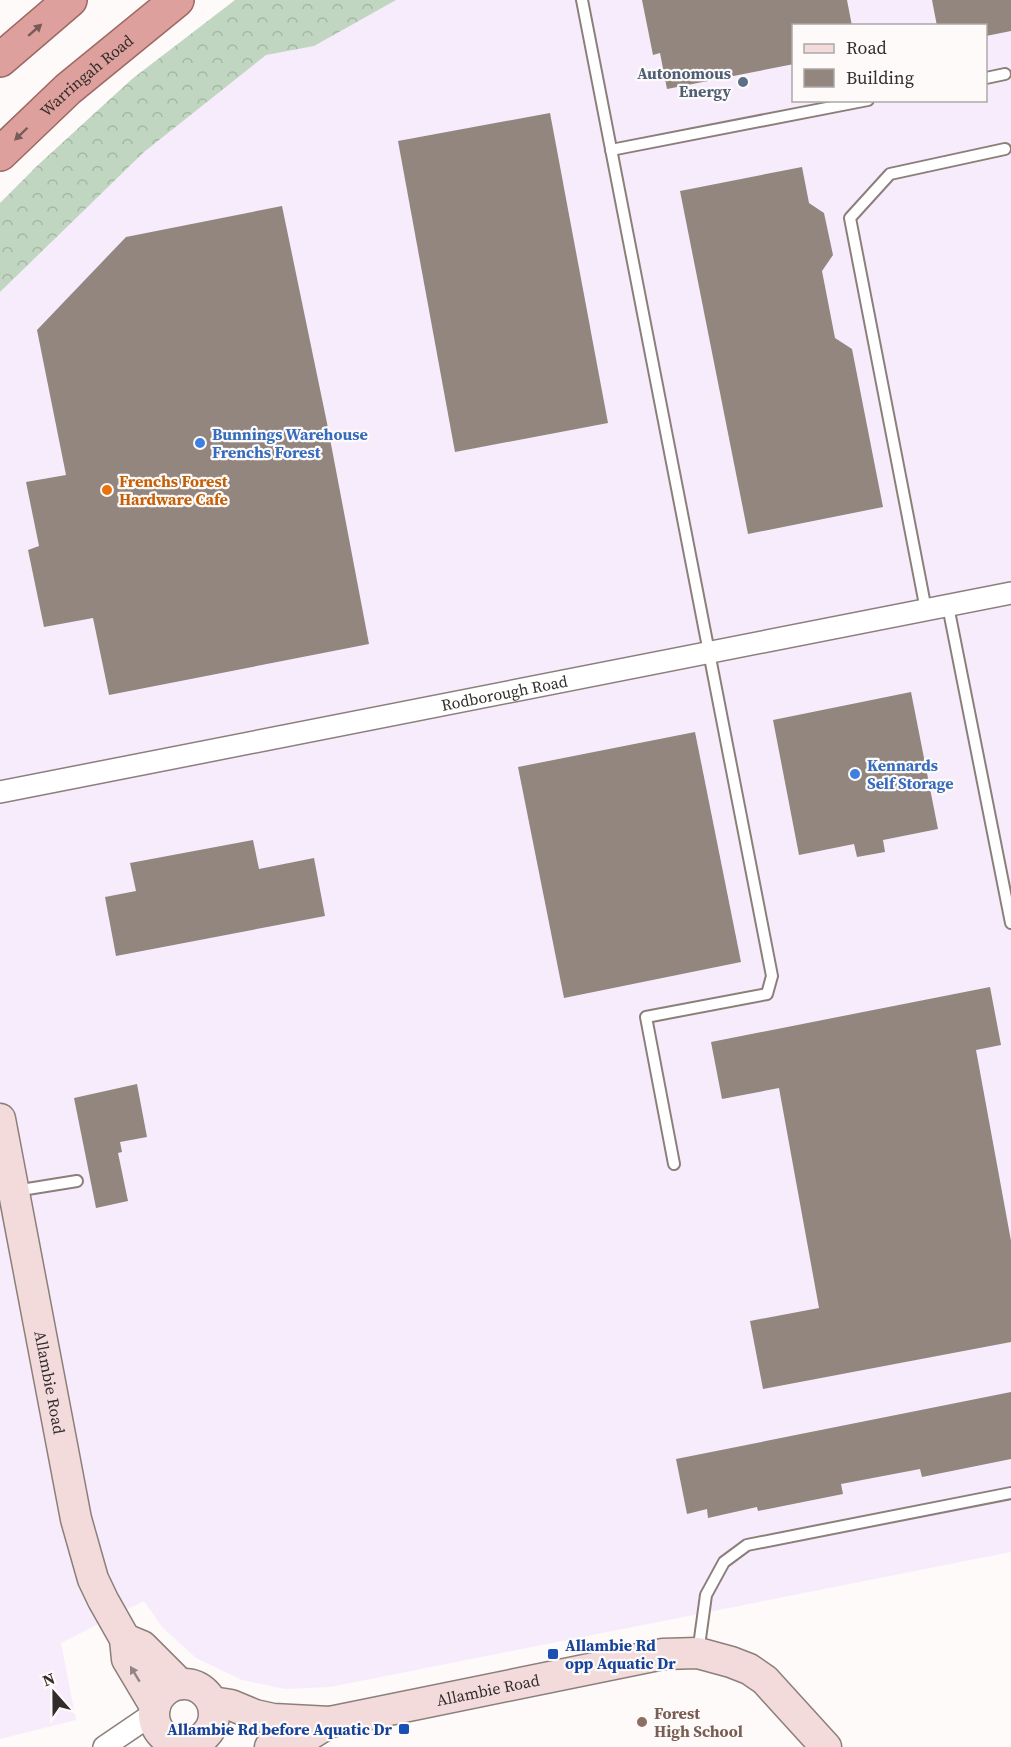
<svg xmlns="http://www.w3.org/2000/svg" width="1011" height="1747" font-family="'Source Serif 4',serif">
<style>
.industrial{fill:#f7ecfc;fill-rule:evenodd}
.forest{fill:url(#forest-crowns)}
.building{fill:#92867f}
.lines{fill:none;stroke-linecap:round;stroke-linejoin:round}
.service-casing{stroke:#8c7f7a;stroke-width:14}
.minor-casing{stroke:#8c7f7a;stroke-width:24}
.secondary-casing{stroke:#8c7f7a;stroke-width:33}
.trunk-casing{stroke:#9c6864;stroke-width:36}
.service{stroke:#fff;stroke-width:10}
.minor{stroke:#fff;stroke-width:21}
.secondary{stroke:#f2dbda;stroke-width:30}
.trunk{stroke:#dea09c;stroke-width:33}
.oneway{fill:#775b58}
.oneway2{fill:#928482}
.service-dot{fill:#5c6f8a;stroke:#fdfaf9;stroke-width:2}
.shop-dot{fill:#3f7fe0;stroke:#fdfaf9;stroke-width:2}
.food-dot{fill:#e8710a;stroke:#fdfaf9;stroke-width:2}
.transit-dot{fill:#1a4fb4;stroke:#fdfaf9;stroke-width:2}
.education-dot{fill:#8d6e63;stroke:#fdfaf9;stroke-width:2}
.labels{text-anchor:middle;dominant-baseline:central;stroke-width:4.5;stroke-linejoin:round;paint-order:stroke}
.service-label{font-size:16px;font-weight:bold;fill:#4e5e75;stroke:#fdfaf9;text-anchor:end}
.street-label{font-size:16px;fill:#322d2a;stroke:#fdfaf9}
.shop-label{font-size:16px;font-weight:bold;fill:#366cbe;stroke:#fdfaf9;text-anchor:start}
.food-label{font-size:16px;font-weight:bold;fill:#c56008;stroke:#fdfaf9;text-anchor:start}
.transit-label{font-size:16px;font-weight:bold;fill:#164399;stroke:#fdfaf9;text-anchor:start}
.education-label{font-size:16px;font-weight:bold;fill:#785e54;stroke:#fdfaf9;text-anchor:start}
</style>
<defs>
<pattern id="forest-crowns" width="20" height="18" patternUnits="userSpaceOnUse" patternTransform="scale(1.5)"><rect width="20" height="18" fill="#c0d6c0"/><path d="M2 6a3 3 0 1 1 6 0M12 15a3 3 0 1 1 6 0" fill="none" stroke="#a5b8a5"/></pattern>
</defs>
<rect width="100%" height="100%" fill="#fdfaf9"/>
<path class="industrial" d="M262,0h749v1552l-681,135 -45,2 -43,-9 -46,-22 -34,-31 -18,-26 -83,42 15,77 -76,19v-1495zM794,26h192v74h-192z"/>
<polygon class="forest" points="235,0 396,0 314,46 266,55 144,152 0,292 0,203 38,165 132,79"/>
<g class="building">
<polygon points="642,0 847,0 852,26 794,26 794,64 667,89 660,53 653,55"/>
<polygon points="932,0 1011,0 1011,31 986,36 986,26 937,26"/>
<polygon points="550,113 608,423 455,452 398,141"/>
<polygon points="802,167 809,203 824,213 833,255 822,271 835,338 852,349 883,507 748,534 680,191"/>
<polygon points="282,206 327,423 369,644 109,695 93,618 44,627 28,550 39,546 26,482 66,475 37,330 126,237"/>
<polygon points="911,692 938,829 883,840 885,852 857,857 854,844 799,855 773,720"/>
<polygon points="695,732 741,962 564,998 518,767"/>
<polygon points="253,840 259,869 314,858 325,916 116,956 105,897 136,891 130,863"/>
<polygon points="990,987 1001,1045 976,1050 1011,1241 1011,1342 763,1389 750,1321 819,1308 779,1088 722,1099 711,1042"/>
<polygon points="137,1084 147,1137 120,1142 122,1152 118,1153 128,1201 96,1208 74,1098"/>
<polygon points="1011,1392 1011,1459 922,1477 920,1469 841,1484 843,1494 758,1511 757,1507 708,1518 707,1509 687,1514 676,1459"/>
</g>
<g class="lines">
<g class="service-casing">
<g id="service">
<polyline points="582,0 772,976 767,994 646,1017 674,1164"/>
<polyline points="986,78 1005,74"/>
<polyline points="611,150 868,100"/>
<polyline points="948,606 1011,923"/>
<polyline points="926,610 850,218 890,174 1005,149"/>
<polyline points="15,1191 77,1181"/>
<polyline points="698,1653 706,1595 724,1562 747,1545 1011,1493"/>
</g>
</g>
<g class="minor-casing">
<g id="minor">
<path id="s1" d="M0,792l1011,-199"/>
<polyline points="104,1747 154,1713"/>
<polyline points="183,1747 188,1745"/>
</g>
</g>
<g class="secondary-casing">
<g id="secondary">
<path id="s2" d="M0,1119l76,400 17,60 10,21 22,39 2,20 28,47"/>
<polyline points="125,1639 142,1646 180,1684"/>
<circle cx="184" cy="1714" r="30"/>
<path id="s3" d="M212,1702l19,3 24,10 18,4 57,3 333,-68 35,-1 33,9 18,7 16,11 61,67"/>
<polyline points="270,1747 301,1740 330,1722"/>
</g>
</g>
<g class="trunk-casing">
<g id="trunk">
<polyline points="0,60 70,0"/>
<path id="s4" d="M0,154l68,-65 109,-89"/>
</g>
</g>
<use href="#service" class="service"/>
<use href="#minor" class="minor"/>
<use href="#secondary" class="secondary"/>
<use href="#trunk" class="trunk"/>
</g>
<defs><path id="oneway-solid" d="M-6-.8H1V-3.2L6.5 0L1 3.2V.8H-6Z" transform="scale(1.5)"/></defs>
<g class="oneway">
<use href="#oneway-solid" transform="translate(35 30) rotate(-41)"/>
<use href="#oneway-solid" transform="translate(21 134) rotate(136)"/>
</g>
<use class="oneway2" href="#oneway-solid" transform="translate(135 1674) rotate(-121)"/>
<circle class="service-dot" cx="743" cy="82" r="6"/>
<g class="shop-dot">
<circle cx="200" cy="443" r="6"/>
<circle cx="855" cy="774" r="6"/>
</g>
<circle class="food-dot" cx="107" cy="490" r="6"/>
<g class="transit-dot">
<rect x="547" y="1648" width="12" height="12" rx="3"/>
<rect x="398" y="1723" width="12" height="12" rx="3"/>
</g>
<circle class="education-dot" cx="642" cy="1722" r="6"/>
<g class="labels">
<g class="service-label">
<text x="731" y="73">Autonomous<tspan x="731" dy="18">Energy</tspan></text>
</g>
<g class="street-label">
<text stroke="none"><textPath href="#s4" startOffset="117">Warringah Road</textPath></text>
<text stroke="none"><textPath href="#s1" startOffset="514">Rodborough Road</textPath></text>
<text stroke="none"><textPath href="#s2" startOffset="268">Allambie Road</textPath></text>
<text stroke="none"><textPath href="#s3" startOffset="282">Allambie Road</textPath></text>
</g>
<g class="shop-label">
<text x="212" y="434">Bunnings Warehouse<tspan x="212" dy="18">Frenchs Forest</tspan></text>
<text x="867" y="765">Kennards<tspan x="867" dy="18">Self Storage</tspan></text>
</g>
<g class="food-label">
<text x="119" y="481">Frenchs Forest<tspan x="119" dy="18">Hardware Cafe</tspan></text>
</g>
<g class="transit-label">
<text x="565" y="1645">Allambie Rd<tspan x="565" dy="18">opp Aquatic Dr</tspan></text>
<text x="392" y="1729" text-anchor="end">Allambie Rd before Aquatic Dr</text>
</g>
<g class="education-label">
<text x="654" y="1713">Forest<tspan x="654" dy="18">High School</tspan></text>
</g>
</g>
<rect x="792" y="24" width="195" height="78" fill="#fdfaf9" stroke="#aca8a6" stroke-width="1.5"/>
<rect x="804" y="44" width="30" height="9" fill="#f2dbda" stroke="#aca8a6" stroke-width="1.5"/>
<text x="846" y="54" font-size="18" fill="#322d2a">Road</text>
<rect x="804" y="69" width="30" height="18" fill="#92867f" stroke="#aca8a6" stroke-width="1.5"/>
<text x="846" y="84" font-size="18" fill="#322d2a">Building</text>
<g transform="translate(54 1693) rotate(339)" stroke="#fdfaf9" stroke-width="4.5" paint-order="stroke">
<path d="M0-4.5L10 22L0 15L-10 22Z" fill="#322d2a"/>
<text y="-9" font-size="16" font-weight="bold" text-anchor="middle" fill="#322d2a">N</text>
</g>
</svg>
